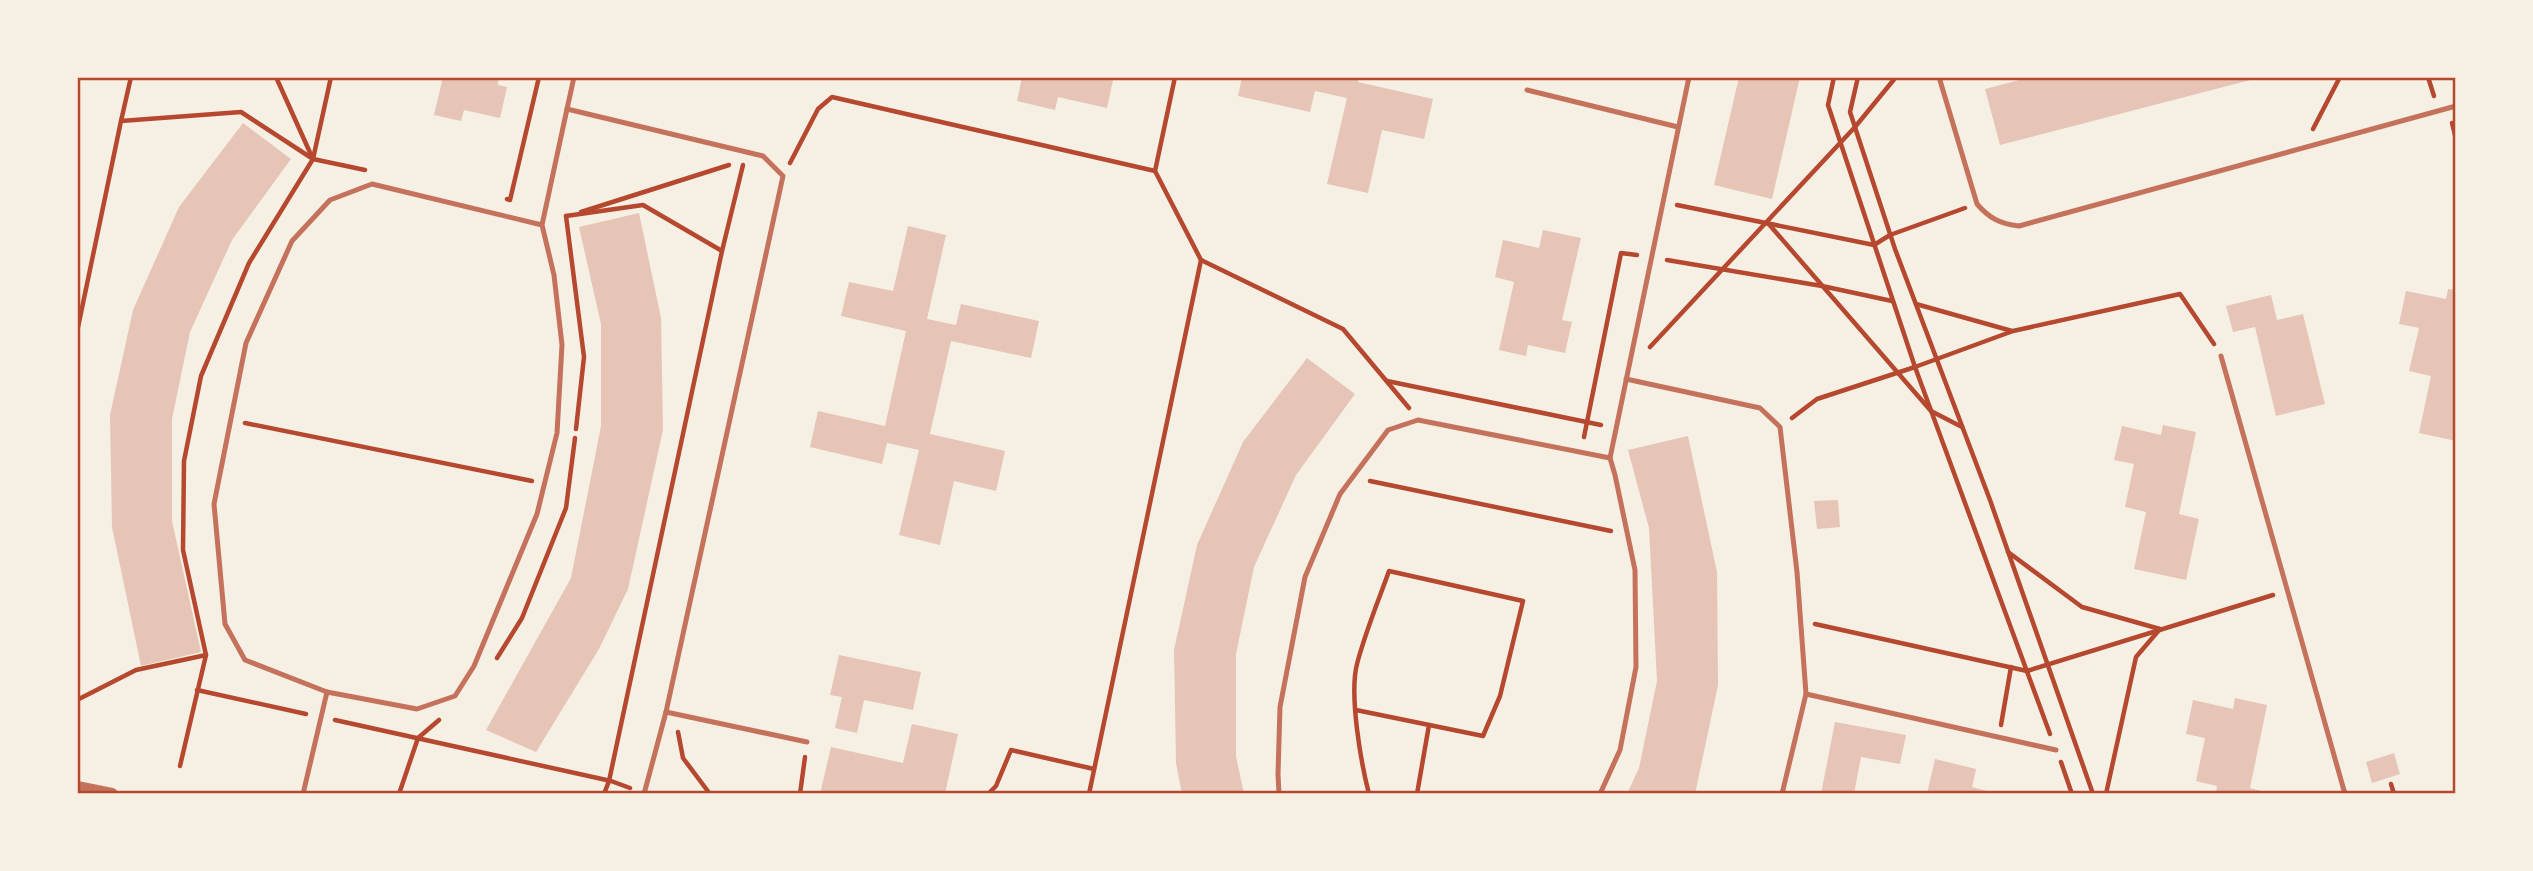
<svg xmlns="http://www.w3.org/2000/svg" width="2533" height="871" font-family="Bitter,serif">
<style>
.building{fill:#e6c5b7}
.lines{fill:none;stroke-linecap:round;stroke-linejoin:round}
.path{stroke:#b5482f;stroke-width:4.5}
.service{stroke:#c5725c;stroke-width:5}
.tertiary{stroke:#c5725c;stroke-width:12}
.neatline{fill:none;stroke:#b5482f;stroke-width:2.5}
</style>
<rect width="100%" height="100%" fill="#f6efe4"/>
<g class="building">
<polygon points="443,77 499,77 498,85 507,87 500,118 464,110 461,121 434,115"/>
<polygon points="1022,77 1102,77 1113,80 1107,108 1058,97 1055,110 1017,101"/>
<polygon points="1242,77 1359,77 1358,82 1433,99 1424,139 1382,130 1368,193 1327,184 1347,98 1315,91 1310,112 1238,96"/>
<polygon points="1739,77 1800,77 1772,199 1714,185"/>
<polygon points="2031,77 2258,77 2258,78 2000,145 1985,89"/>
<polygon points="243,123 291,159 232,240 190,332 172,419 172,521 201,652 141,666 112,527 110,415 133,310 179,207"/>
<polygon points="639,213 661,318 663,430 628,589 599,649 536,752 486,730 571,578 601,426 601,324 579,227"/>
<polygon points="908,226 946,235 927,319 956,325 961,304 1039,321 1031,358 951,341 930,434 1005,451 996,491 954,481 940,545 899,535 919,450 887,443 882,464 810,447 818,411 885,426 906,331 841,316 849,282 893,291"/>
<polygon points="1543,230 1581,238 1562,320 1572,322 1565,353 1528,345 1526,356 1499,350 1514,282 1495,277 1503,240 1539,248"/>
<polygon points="2448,289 2456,290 2456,441 2419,433 2431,376 2409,371 2419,328 2399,324 2406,291 2446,299"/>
<polygon points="2271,295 2277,320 2303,314 2325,404 2276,416 2255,327 2233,332 2226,306"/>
<polygon points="1307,358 1355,394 1296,475 1254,567 1236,654 1236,756 1244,794 1182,794 1176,763 1174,650 1197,545 1243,442"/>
<polygon points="2163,425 2196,432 2179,514 2199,519 2186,580 2134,569 2146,512 2125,507 2134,464 2114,460 2122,426 2161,435"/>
<polygon points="1688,436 1717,572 1718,685 1695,794 1627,794 1639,768 1657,681 1649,528 1628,450"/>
<polygon points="1838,500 1840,527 1817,529 1814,501"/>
<polygon points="839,655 921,672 913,710 864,700 857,733 835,728 842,697 830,695"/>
<polygon points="2235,698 2267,705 2250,788 2272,794 2216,794 2217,786 2196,781 2205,738 2186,734 2193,700 2233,709"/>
<polygon points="1835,722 1906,735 1900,764 1861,757 1854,794 1821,794"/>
<polygon points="912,724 958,734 945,794 820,794 831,747 903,763"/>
<polygon points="2394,753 2400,774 2372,783 2366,762"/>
<polygon points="1935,759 1976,769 1972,787 1998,794 1927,794"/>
</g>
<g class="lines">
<g class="path">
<polyline points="276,77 312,157"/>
<polyline points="1834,77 1828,105 1915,367 2050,734"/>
<polyline points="1858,77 1850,112 1895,249 1990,500 2093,794"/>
<polyline points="2428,77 2434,96"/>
<polyline points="121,121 131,77"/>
<polyline points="2452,123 2456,139"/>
<polyline points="2313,129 2340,77"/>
<polyline points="790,163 818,109 832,97 1155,171 1201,260 1343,329 1409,408"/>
<polyline points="1155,171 1175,77"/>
<polyline points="507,199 510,200 539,77"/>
<polyline points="1677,205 1874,245 1890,235 1965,208"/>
<polyline points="581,212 729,165"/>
<polyline points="566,216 643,205 722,251 609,781 604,794"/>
<polyline points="566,216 584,357 576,429"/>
<polyline points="1767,222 1931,411 1962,427"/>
<polyline points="722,251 743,165"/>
<polyline points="1667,260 1822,286 1892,301"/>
<polyline points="1916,304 2012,331"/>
<polyline points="77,332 121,121 241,112 313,159 365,170"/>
<polyline points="1650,347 1855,127 1896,77"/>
<polyline points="1387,381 1601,425"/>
<polyline points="1792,418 1817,399 1915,367 2013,331 2180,294 2214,344"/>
<polyline points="245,423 532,481"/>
<polyline points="1584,437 1621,253 1637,255"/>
<polyline points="1370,481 1611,531"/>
<polyline points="2008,552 2082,607 2160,629 2136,657 2106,794"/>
<polyline points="1815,624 2027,671 2273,595"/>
<polyline points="497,658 522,618 566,508 575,438"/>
<polyline points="197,690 306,714"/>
<polyline points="77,700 136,670 206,655"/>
<path d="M1356,710l127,26 17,-40 23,-95 -134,-30c-11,31 -24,62 -32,93 -8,31 4,99 12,130"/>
<polyline points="335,720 611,781 630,788"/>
<polyline points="2001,725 2011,667"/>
<polyline points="678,732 683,758 710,794"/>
<polyline points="2061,762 2072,794"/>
<polyline points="180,766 206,655 183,550 184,461 201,376 249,263 313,159 331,77"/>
<polyline points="2391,784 2394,794"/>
<polyline points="399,794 418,738 439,720"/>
<polyline points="800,794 805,757"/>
<polyline points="988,794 996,786 1011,750 1094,769"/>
<polyline points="1089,794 1201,260"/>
<polyline points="1417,794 1429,725"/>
<polyline points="2046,794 2049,794"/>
</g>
<g class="service">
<path d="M1939,77l38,127c12,14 23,20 42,22l437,-120"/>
<polyline points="1527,90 1678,127"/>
<polyline points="567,109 574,77"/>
<polyline points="542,225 372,184 330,200 292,241 246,343 214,504 225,624 245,660 327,692 417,709 455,696 474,666 537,514 557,433 562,345 554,275 542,225 567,109 763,156 783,176 666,712 644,794"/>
<polyline points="2221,356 2345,794"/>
<polyline points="1626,379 1760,408 1780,427 1797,572 1806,694 1782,794"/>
<polyline points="1806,694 2056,750"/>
<polyline points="666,712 807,742"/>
<polyline points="303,794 327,692"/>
<polyline points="1279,794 1278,774 1280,707 1305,577 1340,494 1388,430 1418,420 1610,458 1689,77"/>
<polyline points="1600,794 1620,750 1636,667 1635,570 1615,475 1610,458"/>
</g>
<polyline class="tertiary" points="77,787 112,794"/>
</g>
<rect width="2533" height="871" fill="none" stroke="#f6efe4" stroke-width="158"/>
<rect x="79" y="79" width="2375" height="713" class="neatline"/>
</svg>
